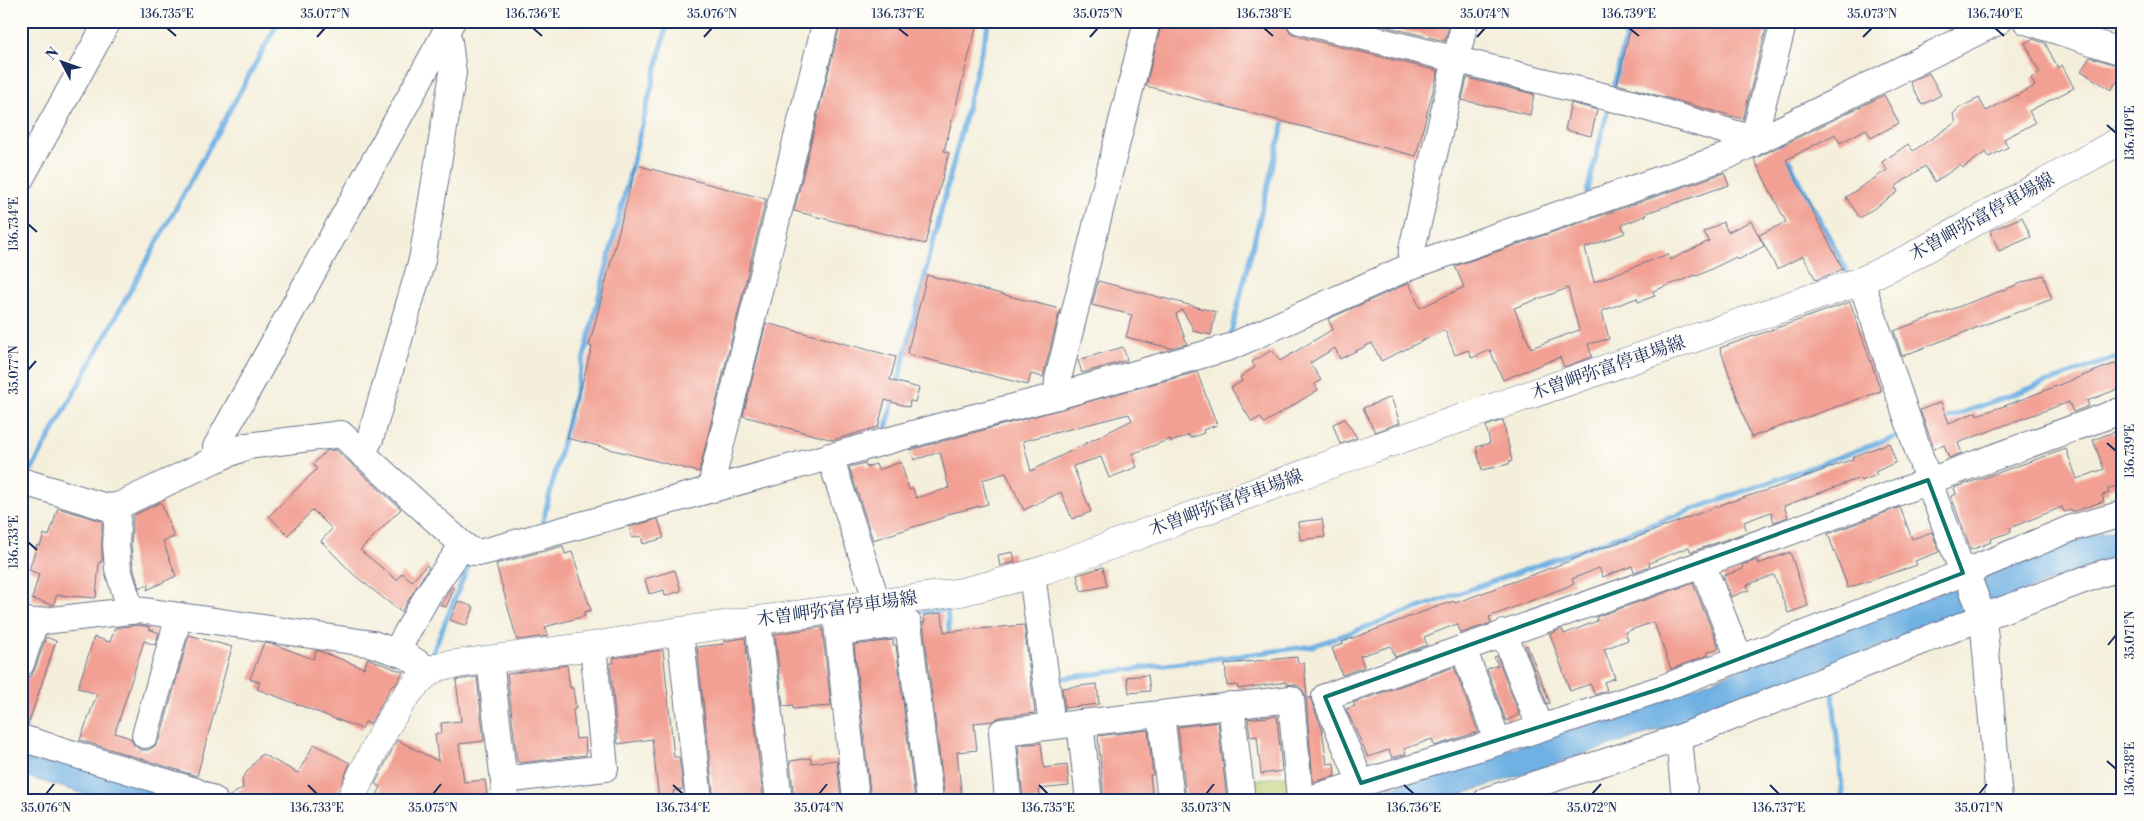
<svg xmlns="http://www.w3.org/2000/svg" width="2144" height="821" font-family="'Libre Bodoni','Noto Serif JP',serif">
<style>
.green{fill:#bcd074;stroke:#6c8069}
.water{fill:#6fb1e3;stroke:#4570a0}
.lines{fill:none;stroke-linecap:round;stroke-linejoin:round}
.stream{stroke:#6fb1e3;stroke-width:5}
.building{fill:#f2a093;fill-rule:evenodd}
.minor-casing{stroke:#67728a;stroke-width:28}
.major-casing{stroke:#67728a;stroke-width:29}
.minor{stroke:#fff;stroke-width:26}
.major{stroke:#fff;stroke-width:28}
.marked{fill:none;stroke:#0f766e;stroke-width:4;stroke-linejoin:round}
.ticks{fill:none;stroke:#1b2f5e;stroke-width:2}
.labels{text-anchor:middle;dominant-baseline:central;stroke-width:4.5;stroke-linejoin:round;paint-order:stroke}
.street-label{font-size:18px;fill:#1b2f5e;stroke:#fdfcf7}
.neatline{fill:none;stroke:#1b2f5e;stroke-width:2}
.ticks-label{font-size:12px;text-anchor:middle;fill:#1b2f5e}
</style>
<rect width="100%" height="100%" fill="#fdfcf7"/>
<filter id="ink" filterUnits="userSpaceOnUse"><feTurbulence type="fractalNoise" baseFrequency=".02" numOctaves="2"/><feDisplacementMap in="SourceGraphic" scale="10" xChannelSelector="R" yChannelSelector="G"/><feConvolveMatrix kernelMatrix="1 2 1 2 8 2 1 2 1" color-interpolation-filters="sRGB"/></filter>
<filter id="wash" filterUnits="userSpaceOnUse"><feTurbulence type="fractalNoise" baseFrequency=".0096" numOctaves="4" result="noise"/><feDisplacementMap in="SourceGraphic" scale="20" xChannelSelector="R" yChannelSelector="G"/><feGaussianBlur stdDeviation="1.12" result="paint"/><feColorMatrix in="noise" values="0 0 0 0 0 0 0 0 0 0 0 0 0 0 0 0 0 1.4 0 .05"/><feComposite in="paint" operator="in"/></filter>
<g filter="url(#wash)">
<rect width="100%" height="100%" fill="#f4efdb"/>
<polygon class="green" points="1293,775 1292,797 1284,800 1249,800 1246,781"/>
<g class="water">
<polygon points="2123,528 2123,558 2097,564 1673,725 1444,800 1353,800 1666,698 2083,538"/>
<polygon points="21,747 195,800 105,800 21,775"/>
</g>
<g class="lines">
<g class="stream">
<polyline points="1613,89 1630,21"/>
<polyline points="1780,143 1847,272"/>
<polyline points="1587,192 1608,109"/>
<polyline points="1231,333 1285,117"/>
<polyline points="897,387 989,21"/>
<polyline points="1942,420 2123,355"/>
<polyline points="886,429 894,398"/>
<polyline points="32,469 279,21"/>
<polyline points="543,521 668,21"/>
<polyline points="910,613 947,609 950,638"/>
<polyline points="433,652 471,559"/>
<polyline points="1056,679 1313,646 1903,434"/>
<polyline points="1832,686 1843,800"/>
</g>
</g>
<g id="blocks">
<g class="building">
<polygon points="841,21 978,21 944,151 949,153 925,244 794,211"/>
<polygon points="1162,21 1263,21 1287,27 1290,32 1296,36 1438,71 1416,156 1146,86"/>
<polygon points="1363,21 1450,21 1445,41"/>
<polygon points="1632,21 1734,21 1766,29 1743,119 1617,84"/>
<polygon points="2032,39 2045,43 2058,68 2062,65 2074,88 2029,111 2035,123 2004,139 2008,147 1989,157 1986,152 1963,168 1960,165 1935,182 1925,166 1895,187 1898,192 1860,218 1846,197 1887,170 1882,162 1908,144 1913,151 1956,122 1953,114 1959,108 1979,98 1986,111 2035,86 2031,78 2040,73 2025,43"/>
<polygon points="2090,57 2123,67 2123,73 2111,90 2081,71"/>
<polygon points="1929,73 1941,95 1922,105 1910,82"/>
<polygon points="1467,78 1534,94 1530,115 1462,100"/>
<polygon points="1884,95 1899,123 1871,138 1866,129 1840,143 1835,134 1786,160 1843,269 1816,280 1803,256 1777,269 1759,235 1786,222 1754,159"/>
<polygon points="1571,103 1597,110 1591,136 1565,130"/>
<polygon points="636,165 766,199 699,472 567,438 592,347 589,346"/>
<path d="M1724,173l5,12 -83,28 1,2 -25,10 3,8 -40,15 9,34 74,-28 2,6 39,-19 -5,-9 19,-10 5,10 23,-11 13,25 -26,14 -2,-3 -39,19 -1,-1 -43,16 2,5 -17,6 -1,-4 -35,13 7,28 -21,5 4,13 -28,10 -4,-10 -57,23 -13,-30 -18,8 -4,-8 -13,5 -10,-25 -64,31 -9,-18 -32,16 -5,-11 -25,15 11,17 -6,4 3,6 -54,33 -4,-6 -8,5 -21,-34 11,-7 -2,-4 15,-10 -3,-5 20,-12 8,11 53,-32 -5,-10 81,-36 11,25 44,-21 -9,-21zM1568,288l11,42 -48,18 -17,-40z"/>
<polygon points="2022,217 2031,237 1999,251 1990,231"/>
<polygon points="927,275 1060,309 1043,377 1031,374 1028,385 907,354"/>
<polygon points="2043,275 2052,299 1902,356 1894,331"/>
<polygon points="1098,281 1216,312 1211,335 1193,331 1193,328 1182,310 1176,314 1187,344 1170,348 1126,337 1132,315 1092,305"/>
<polygon points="1850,302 1881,391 1751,437 1720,348"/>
<polygon points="766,323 896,357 890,380 919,388 915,402 910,401 909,407 885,400 878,427 833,440 743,416"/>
<polygon points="1123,347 1127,360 1082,373 1078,360"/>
<polygon points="2116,363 2119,371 2123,370 2123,387 2087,401 2089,406 2073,412 2069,402 2013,422 1958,443 1962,453 1949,458 1944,445 1934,449 1920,410 1941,402 1949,423 1976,412 1977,415 2007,405"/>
<path d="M1197,372l20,53 -14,5 1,3 -14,5 -1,-3 -18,7 -1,-3 -38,15 5,13 -28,11 -8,-21 -28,9 18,46 -19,7 -11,-27 -37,18 -18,-37 -24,7 6,24 -44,11 1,2 -72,23 -24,-73 16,-4 1,4 10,-3 2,6 23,-8 8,28 4,-2 3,10 33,-10 -9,-36 -26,8 -4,-10zM1129,414l3,6 -101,51 -8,-30z"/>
<polygon points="1391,397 1400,423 1375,432 1363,408"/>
<polygon points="1345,419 1357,438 1340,444 1333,424"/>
<polygon points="1503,420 1512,461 1509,462 1509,464 1482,470 1476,447 1490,443 1486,426"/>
<polygon points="2114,432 2123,456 2123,484 2108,489 2109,493 2102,495 2104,501 2072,512 2071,510 2064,512 2062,507 2010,528 2011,532 1990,539 1991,542 1971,550 1951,496 1956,494 1954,488 2066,449 2077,479 2104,469 2093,440"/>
<polygon points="1889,443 1896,462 1875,472 1877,475 1861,481 1860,478 1784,506 1788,517 1774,522 1771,512 1744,522 1747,532 1691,552 1689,547 1649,563 1650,566 1634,572 1632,566 1603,577 1599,568 1572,579 1574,584 1489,617 1491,623 1461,633 1457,624 1424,637 1427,645 1395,657 1391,646 1360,656 1364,667 1342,675 1332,648 1343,644 1342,642 1425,611 1454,601 1455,603 1567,562 1598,549 1626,540 1627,541 1726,503 1777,487 1853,459 1852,457"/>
<polygon points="336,450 401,509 360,550 397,580 402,573 412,581 427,565 429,567 401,612 354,575 321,541 332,529 313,510 288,535 269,516 317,469 313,464 326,451"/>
<polygon points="161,502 174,537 163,541 176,576 147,590 149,584 139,588 133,566 131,545 133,516"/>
<polygon points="1900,507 1912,539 1932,532 1939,552 1915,561 1917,565 1848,588 1828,534"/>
<polygon points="58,508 102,521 102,562 99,562 96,598 57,595 53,605 32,599 39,574 29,570 37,545 40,546 44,534 49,536"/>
<polygon points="658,519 664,538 643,544 641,536 632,538 629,527"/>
<polygon points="1322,519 1325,537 1300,540 1298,522"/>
<polygon points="563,546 565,554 572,552 591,610 584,612 585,616 545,627 548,636 517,640 496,564"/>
<polygon points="1013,552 1015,562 1000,566 998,555"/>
<polygon points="1790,552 1808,606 1788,613 1774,575 1747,585 1749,590 1731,597 1723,576 1743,569 1742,565 1757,560 1758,564"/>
<polygon points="1103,567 1107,586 1081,591 1077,575"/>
<polygon points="675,570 681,591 665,596 664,590 649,594 645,579"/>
<polygon points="1693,583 1719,648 1708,652 1708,655 1671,669 1654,622 1625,632 1628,640 1604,649 1615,678 1604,682 1607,690 1595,695 1590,684 1570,691 1550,634 1562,629 1564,634 1597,621 1596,617"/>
<polygon points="452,587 454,589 446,607 440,605"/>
<polygon points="458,601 474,607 466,626 450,620"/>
<polygon points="942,613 944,632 1024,625 1035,713 1000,717 993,721 974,723 977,750 957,752 962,800 945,800 923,622 925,622 924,615"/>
<polygon points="138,625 150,627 149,629 159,633 155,645 144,641 115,733 130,738 134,745 141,750 148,750 155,746 160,738 189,635 232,647 197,776 80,740 97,694 78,688 94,637 110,642 115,628"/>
<polygon points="822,627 831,706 793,709 793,705 783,706 775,634"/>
<polygon points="46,637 56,641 28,725 21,723 21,686 24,679 31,676 35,669"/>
<polygon points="745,638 763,796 739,800 714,800 697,647 724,644 724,641"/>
<polygon points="893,640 893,645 896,645 915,800 871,800 854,645"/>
<polygon points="264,643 276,645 313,659 316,651 319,651 364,668 368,658 369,659 403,672 395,686 392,685 370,724 365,722 362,729 257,689 260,682 250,679"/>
<polygon points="1527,645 1550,703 1547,704 1525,646"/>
<polygon points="663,650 674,757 679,757 683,789 673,791 674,800 659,800 652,739 618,744 610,663 614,663 613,658"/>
<polygon points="1497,656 1519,714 1506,721 1487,669 1498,665 1494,657"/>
<polygon points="1297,657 1298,663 1304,662 1307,698 1310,698 1322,729 1327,764 1334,763 1335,776 1313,782 1306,698 1303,690 1297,685 1286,684 1286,682 1238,689 1237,685 1227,686 1225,664"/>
<polygon points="567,665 570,688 573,688 576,709 573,710 576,739 585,738 586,755 519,763 517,761 507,674"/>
<polygon points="1454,667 1478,732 1434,746 1432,739 1404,749 1406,754 1392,758 1389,750 1368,757 1346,709 1355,706 1353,703"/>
<polygon points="1148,675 1150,691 1129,693 1127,677"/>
<polygon points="477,677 484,741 459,744 464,782 485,780 487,794 460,797 460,800 387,800 377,795 381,787 375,784 397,740 438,761 435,734 442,733 441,723 461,721 456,680"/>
<polygon points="1097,684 1099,704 1065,708 1062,688"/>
<polygon points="1277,716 1282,771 1261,774 1257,736 1250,737 1248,719"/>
<polygon points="1218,722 1227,800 1213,800 1212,796 1186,799 1178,727"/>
<polygon points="1148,730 1153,775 1150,775 1153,800 1104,800 1098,736"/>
<polygon points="1041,743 1044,768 1067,765 1069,786 1039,789 1041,800 1023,800 1018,745"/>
<polygon points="314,744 350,763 335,800 229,800 228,797 243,788 242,778 262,754 298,773"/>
<polygon points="811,758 811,763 837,760 841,800 794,800 790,761"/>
</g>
</g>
</g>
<g filter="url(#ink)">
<use href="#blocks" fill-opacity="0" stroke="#67728a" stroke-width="1"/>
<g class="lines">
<g class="minor-casing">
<g id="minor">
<polyline points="1300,21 1631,103 1743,136 1750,140 1752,144"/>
<polyline points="2026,21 2123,52"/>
<polyline points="1750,140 1757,125 1784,21"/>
<polyline points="21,178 108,21"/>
<polyline points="1411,266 1412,249 1465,21"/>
<polyline points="1861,281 1928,480 1963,573"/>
<polyline points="1057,396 1058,379 1147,21"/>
<polyline points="362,454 370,439 422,260 453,73 449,41 445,33"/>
<polyline points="830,456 884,624"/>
<polyline points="216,459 216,447 452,21"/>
<polyline points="21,481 106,507 118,506 216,459 247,446 341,434 463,545 473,552 483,552 967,419 1057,396 1230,347 1411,266 1727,156 1999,21"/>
<polyline points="712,488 714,472 826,21"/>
<polyline points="118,506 116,545 118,569 131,611"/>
<polyline points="1702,564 1739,658"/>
<polyline points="1966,572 1983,617 1999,800"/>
<polyline points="1032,574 1052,726"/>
<polyline points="836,614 856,800"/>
<polyline points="21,620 35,622 138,610 373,644 407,656 429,670"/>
<polyline points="758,620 779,800"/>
<polyline points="680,631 699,800"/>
<polyline points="838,632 908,623 930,800"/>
<polyline points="1504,633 1540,727"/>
<polyline points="1463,648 1498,742"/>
<polyline points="396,652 429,593 463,545"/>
<polyline points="490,660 506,800"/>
<polyline points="21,664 35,622"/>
<polyline points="1231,705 1242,800"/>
<polyline points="1161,714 1171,800"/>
<polyline points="1080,723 1089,800"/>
<polyline points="145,735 179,616"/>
<polyline points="21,738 195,791 214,800"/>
<polyline points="1679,738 1685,800"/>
<polyline points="504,780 605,768 593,646"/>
<polyline points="1361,783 1325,697 1702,564 2123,410"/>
<polyline points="1008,800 1002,732 1291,699 1300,800"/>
<polyline points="1306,800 1498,742 1663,688 1966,572 2072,528 2123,514"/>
<polyline points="1487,800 1679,738 1983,617 2100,574 2123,568"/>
</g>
</g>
<g class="major-casing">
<path id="major" d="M350,800c19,-38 51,-119 91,-134l152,-20 87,-15 281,-39 49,-12 37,-11 322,-119 492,-169 50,-24 212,-118"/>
</g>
<use href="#minor" class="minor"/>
<use href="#major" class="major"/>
</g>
</g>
<path class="marked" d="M1928,480l35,93 -300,115 -302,95 -36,-86z"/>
<path class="ticks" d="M167,28l9,8M533,28l9,8M898,28l10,8M1264,28l9,8M1629,28l10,8M1995,28l9,8M317,37l8,-9M704,37l8,-9M1090,37l8,-9M1477,37l8,-9M1863,37l9,-9M2107,125l9,8M28,224l9,8M28,370l8,-9M2107,443l9,8M28,542l9,8M2108,645l8,-10M2107,761l9,8M308,785l9,9M673,785l10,9M1039,785l9,9M1404,785l10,9M1770,785l9,9M46,794l8,-10M433,794l8,-10M819,794l8,-10M1206,794l8,-10M1592,794l9,-10M1979,794l8,-10"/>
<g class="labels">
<g class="street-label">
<text transform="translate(1982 217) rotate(-29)">木曽岬弥富停車場線</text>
<text transform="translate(1608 368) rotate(-19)">木曽岬弥富停車場線</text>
<text transform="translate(1226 503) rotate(-20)">木曽岬弥富停車場線</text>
<text transform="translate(837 609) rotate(-8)">木曽岬弥富停車場線</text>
</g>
</g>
<rect width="2144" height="821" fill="none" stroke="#fdfcf7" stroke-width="55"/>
<g transform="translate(62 62) rotate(311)" stroke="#fdfcf7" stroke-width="4" paint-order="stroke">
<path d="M0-4L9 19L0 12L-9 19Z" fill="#1b2f5e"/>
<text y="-8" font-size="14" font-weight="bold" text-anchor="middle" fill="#1b2f5e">N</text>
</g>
<rect x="28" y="28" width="2088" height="766" class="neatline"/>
<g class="ticks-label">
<text x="167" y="18">136.735°E</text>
<text x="325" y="18">35.077°N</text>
<text x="533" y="18">136.736°E</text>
<text x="712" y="18">35.076°N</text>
<text x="898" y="18">136.737°E</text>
<text x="1098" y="18">35.075°N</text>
<text x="1264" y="18">136.738°E</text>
<text x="1485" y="18">35.074°N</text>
<text x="1629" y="18">136.739°E</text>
<text x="1872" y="18">35.073°N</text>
<text x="1995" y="18">136.740°E</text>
<text transform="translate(2130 133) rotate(-90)" y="4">136.740°E</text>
<text transform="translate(14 224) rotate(-90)" y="4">136.734°E</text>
<text transform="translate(14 370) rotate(-90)" y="4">35.077°N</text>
<text transform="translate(2130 451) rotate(-90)" y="4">136.739°E</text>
<text transform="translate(14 542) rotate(-90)" y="4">136.733°E</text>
<text transform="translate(2130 635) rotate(-90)" y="4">35.071°N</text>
<text transform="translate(2130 769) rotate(-90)" y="4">136.738°E</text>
<text x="46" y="812">35.076°N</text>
<text x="317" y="812">136.733°E</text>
<text x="433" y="812">35.075°N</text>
<text x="683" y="812">136.734°E</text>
<text x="819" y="812">35.074°N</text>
<text x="1048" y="812">136.735°E</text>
<text x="1206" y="812">35.073°N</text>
<text x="1414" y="812">136.736°E</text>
<text x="1592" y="812">35.072°N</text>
<text x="1779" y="812">136.737°E</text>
<text x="1979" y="812">35.071°N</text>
</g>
</svg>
